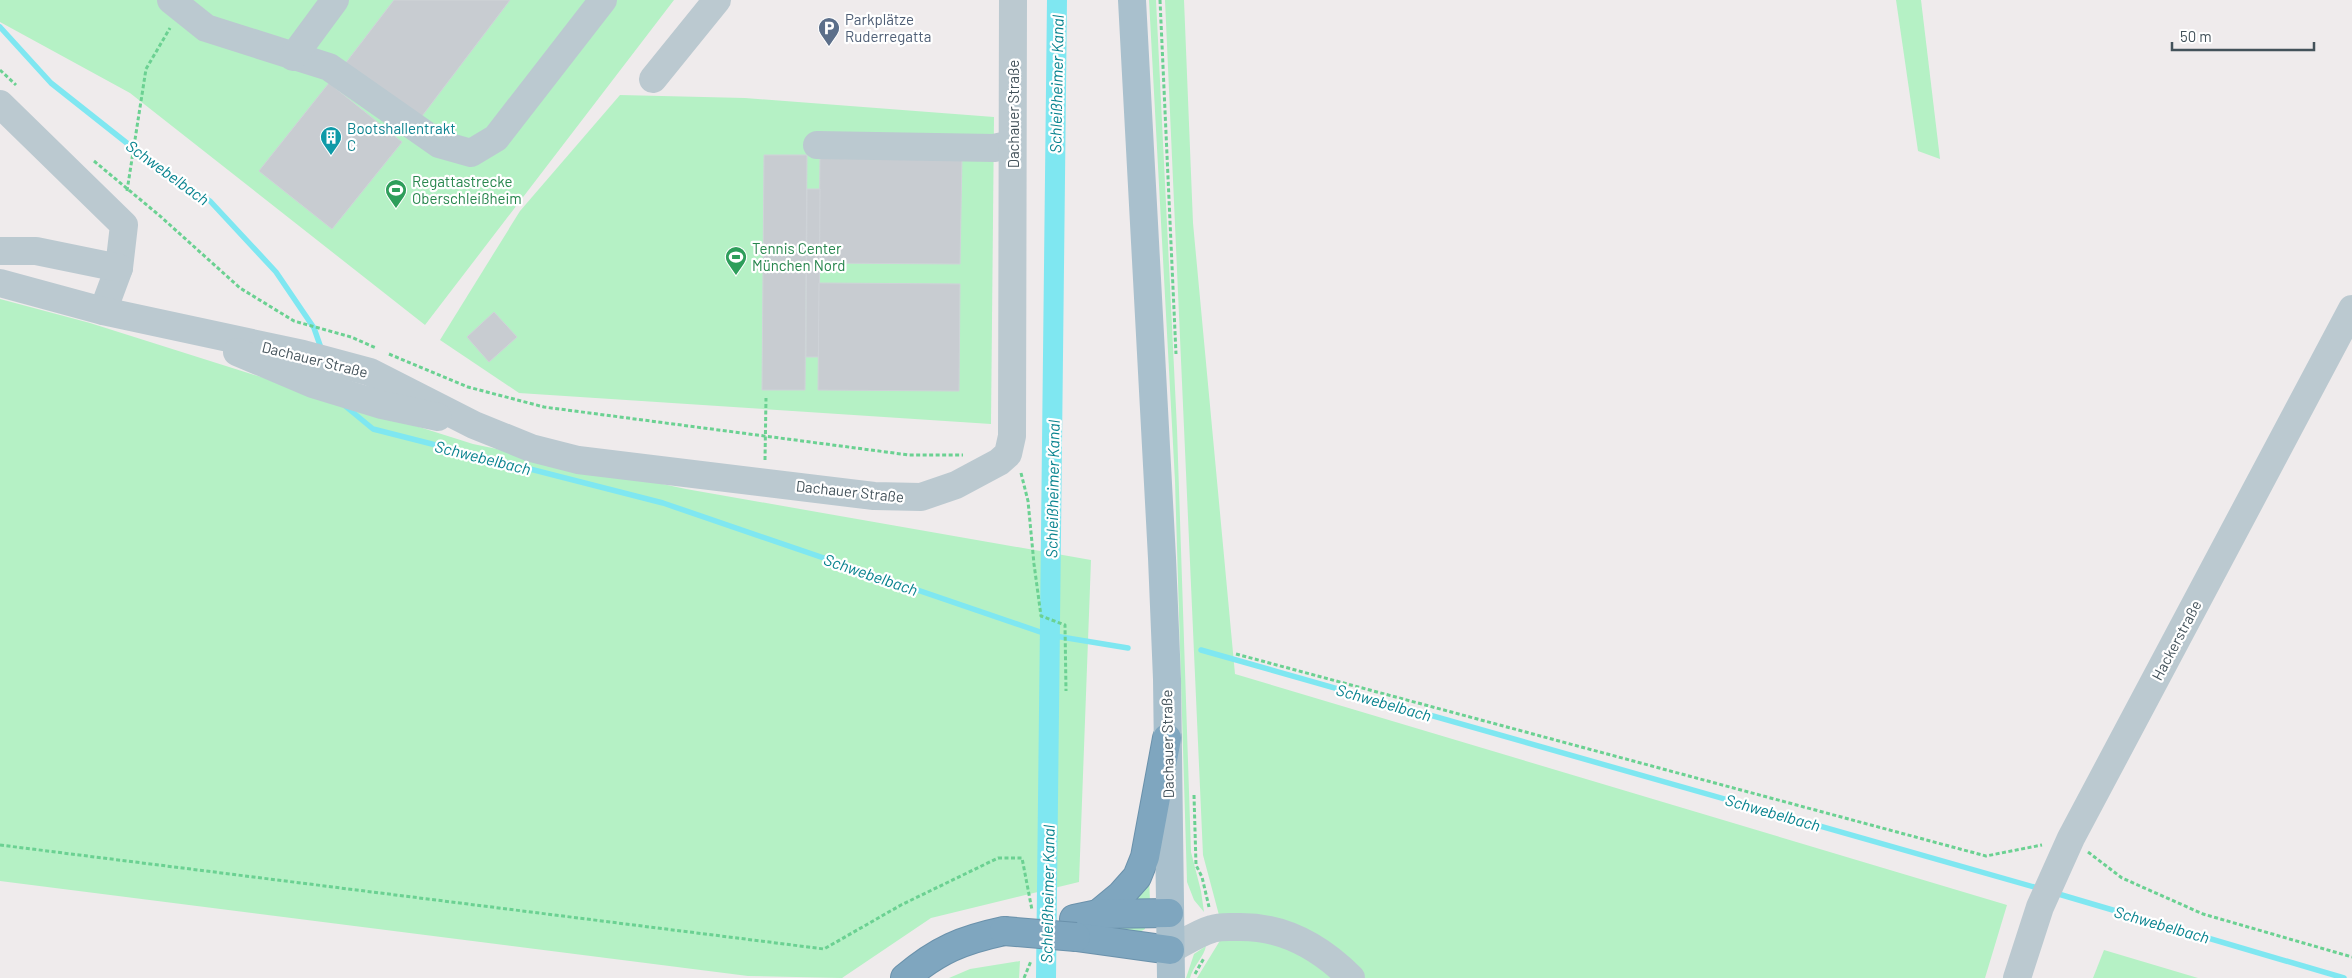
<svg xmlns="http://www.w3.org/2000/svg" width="2352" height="978" font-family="Barlow,sans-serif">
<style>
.green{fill:#b5f1c5}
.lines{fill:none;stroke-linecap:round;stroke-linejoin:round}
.stream{stroke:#7fe7f1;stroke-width:5.5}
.canal{stroke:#7fe7f1;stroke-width:20}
.building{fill:#c8ccd1;stroke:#cfd3d8}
.highway-casing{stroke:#6a91ab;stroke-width:30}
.path{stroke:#6bd192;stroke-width:3;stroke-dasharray:4 2.5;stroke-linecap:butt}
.minor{stroke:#bbc9d0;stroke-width:28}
.major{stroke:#a9c0cd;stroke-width:28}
.highway{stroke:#7fa6bf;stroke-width:28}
.highway-bridge-casing{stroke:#6a91ab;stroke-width:30;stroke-linecap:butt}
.highway-bridge{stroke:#7fa6bf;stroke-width:28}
.labels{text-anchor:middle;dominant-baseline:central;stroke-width:4.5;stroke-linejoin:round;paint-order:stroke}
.service-label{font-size:15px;fill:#4e5e75;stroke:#fff;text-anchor:start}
.street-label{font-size:15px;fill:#43525a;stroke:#fff}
.culture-label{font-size:15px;fill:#0d838f;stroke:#fff;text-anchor:start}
.leisure-label{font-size:15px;fill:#27864d;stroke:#fff;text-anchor:start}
.water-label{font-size:16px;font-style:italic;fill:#06828e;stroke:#fff}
</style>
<rect width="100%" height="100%" fill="#efebec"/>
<g class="green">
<polygon points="0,0 674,0 425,325 130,93 0,22"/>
<polygon points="1149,0 1156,0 1158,40 1177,429 1191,852 1201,891 1204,912 1194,900 1187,882 1175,481"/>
<polygon points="1165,0 1184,0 1193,223 1235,674 2007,905 1985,978 1197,978 1224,934 1203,855"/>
<polygon points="1896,0 1921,0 1940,159 1918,151"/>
<polygon points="620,95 745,98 994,117 991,424 519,393 440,340 520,211"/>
<polygon points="0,299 90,323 473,444 686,489 1091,560 1079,882 931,918 842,978 748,976 0,881"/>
<polygon points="1149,874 1150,903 1127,903"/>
<polygon points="1087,924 1145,927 1145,929 1138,933"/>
<path d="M1206,946c-2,11 -13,20 -16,32h-4l8,-24z"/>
<polygon points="2104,950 2198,978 2093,978"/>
<polygon points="1020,961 1019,978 949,978 970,969"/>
</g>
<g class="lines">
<g class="stream">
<polyline points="0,27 51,83 166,174 210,201 276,272 314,328 322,351"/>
<polyline points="344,405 373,429 663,503 1049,635 1128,648"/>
<polyline points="1201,650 2041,889"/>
<polyline points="2055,893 2344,978"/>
</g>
<polyline class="canal" points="1046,978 1057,0"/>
</g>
<g class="building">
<polygon points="394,0 510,0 419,120 345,64"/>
<polygon points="329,83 402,142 332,229 259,171"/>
<polygon points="764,155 807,155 805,390 762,390"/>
<polygon points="820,156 962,157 960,264 819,263"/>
<polygon points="807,189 820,189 819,357 806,357"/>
<polygon points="819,283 960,284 959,391 818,390"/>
<polygon points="494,312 517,337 489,362 467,337"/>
</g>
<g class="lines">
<g class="highway-casing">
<g id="highway">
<polyline points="1098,914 1121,895 1137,877 1145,857 1167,738"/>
<polyline points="1074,919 1098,914 1169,913"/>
<polyline points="1076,937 1170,950"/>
<path d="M905,978c33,-28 57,-38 99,-47"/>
</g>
</g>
<g class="path">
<polyline points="1160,0 1176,354"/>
<polyline points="0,70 16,85"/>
<polyline points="94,161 160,216 240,288 294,321 351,337 376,348"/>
<polyline points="127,191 146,69 170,28"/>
<polyline points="389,354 468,387 544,407 909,455 963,455"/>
<polyline points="765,460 766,398"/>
<polyline points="1021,473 1028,501 1034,564 1041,616 1065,625 1066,691"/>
<polyline points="1236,654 1986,856 2042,845"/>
<polyline points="1194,795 1196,865 1202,877 1209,907"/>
<polyline points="0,845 824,949 901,905 998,858 1022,858 1032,910"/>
<polyline points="2088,852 2122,878 2203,914 2352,957"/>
<polyline points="1195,974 1204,958"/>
<polyline points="1024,978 1031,961"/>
</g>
<g class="minor">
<polyline points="171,0 206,28 329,67 439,144 471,153 496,138 603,0"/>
<polyline points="293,57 335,0"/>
<polyline points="653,79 717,0"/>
<polyline points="0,104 124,225 119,268 103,311"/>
<polyline points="817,145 994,148 1012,144"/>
<polyline points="0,251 36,251 119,268"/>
<polyline points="0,283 103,311 303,354 370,372 474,425 531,448 578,460 874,496 921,497 956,485 999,462 1008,454 1012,436 1013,0"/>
<polyline points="237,352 313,384 382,405 438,417"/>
<path d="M1170,950c13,-7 28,-17 42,-21 8,-3 18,-2 26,-2 45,-1 82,20 113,51"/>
<polyline points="2017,978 2040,907 2071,838 2352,309"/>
</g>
<polyline class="major" points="1132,0 1162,558 1167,679 1171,978"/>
<use href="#highway" class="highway"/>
<g class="highway-bridge-casing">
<polyline id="highway-bridge" points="1004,931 1076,937"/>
</g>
<use href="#highway-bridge" class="highway-bridge"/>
</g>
<defs>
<g id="parking-pin" transform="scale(1.125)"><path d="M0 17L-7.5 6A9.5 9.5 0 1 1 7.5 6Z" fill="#5c6f8a" stroke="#fff"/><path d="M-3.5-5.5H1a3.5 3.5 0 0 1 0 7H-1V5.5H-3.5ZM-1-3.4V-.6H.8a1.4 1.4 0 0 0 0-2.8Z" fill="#fff"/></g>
<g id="building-pin" transform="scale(1.125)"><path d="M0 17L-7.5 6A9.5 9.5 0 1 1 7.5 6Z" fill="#0f9aa8" stroke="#fff"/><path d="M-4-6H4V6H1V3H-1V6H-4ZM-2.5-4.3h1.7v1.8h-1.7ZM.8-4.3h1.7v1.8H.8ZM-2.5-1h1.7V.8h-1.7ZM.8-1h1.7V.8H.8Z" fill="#fff"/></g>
<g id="stadium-pin" transform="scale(1.125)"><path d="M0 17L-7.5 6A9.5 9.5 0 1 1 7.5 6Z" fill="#2e9e5b" stroke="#fff"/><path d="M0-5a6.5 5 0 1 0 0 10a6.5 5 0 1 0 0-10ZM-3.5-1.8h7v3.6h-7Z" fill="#fff"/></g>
</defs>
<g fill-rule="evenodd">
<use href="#parking-pin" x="829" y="28"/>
<use href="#building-pin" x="331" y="137"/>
<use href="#stadium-pin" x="396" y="190"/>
<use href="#stadium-pin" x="736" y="257"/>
</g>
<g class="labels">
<g class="service-label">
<text x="845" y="19">Parkplätze<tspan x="845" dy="17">Ruderregatta</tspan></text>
</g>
<g class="street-label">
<text transform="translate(1013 114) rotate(-90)">Dachauer Straße</text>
<text transform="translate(315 359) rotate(14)">Dachauer Straße</text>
<text transform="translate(850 491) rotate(6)">Dachauer Straße</text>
<text transform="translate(2176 640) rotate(-62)">Hackerstraße</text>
<text transform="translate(1167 744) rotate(-91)">Dachauer Straße</text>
</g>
<g class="culture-label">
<text x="347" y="128">Bootshallentrakt<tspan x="347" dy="17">C</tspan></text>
</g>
<g class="leisure-label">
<text x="412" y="181">Regattastrecke<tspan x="412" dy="17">Oberschleißheim</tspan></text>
<text x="752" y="248">Tennis Center<tspan x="752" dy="17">München Nord</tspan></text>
</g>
<g class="water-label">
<text transform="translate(1056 84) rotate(-89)">Schleißheimer Kanal</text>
<text transform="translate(168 172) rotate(36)">Schwebelbach</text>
<text transform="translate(483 457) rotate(14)">Schwebelbach</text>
<text transform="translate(1052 489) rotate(-89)">Schleißheimer Kanal</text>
<text transform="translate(871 574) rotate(19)">Schwebelbach</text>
<text transform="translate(1384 702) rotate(16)">Schwebelbach</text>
<text transform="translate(1773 812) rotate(16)">Schwebelbach</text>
<text transform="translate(1047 894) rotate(-89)">Schleißheimer Kanal</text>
<text transform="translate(2162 924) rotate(16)">Schwebelbach</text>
</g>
</g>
<path d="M2172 42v8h142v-8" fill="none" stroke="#43525a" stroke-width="2.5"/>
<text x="2180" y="42" font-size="15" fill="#43525a" stroke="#ffffff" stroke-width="4" paint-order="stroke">50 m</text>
</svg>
